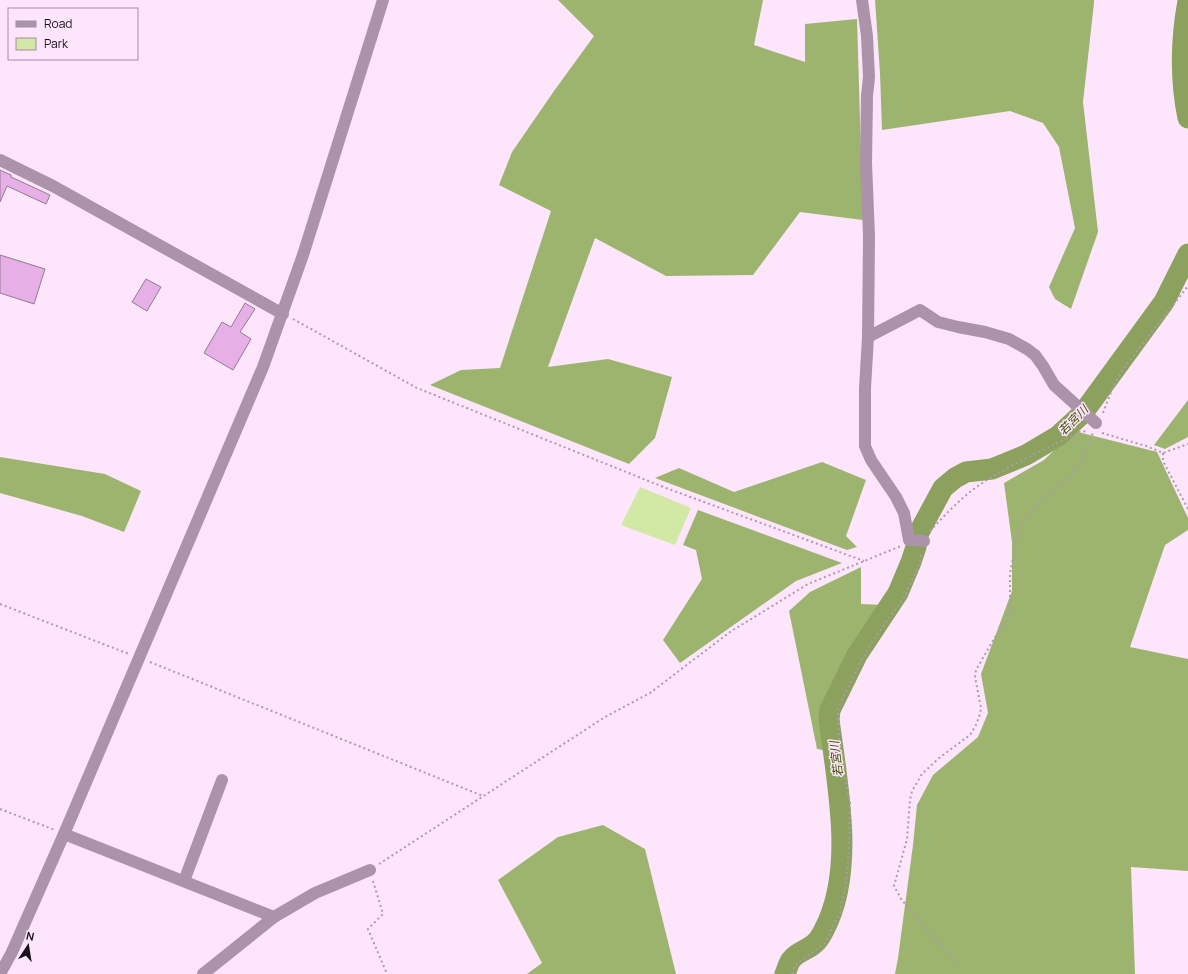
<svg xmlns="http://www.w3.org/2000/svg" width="1188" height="974" font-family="Manrope,'Noto Sans JP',sans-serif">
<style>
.green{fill:#d1e9a5}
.forest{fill:#9db46f}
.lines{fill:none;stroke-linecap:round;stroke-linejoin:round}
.river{stroke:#8ba15d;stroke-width:21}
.building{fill:#e6afe5;stroke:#947a93}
.path{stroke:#ad9aac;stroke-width:2;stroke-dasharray:2 3;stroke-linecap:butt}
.minor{stroke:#ab93aa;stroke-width:12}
.labels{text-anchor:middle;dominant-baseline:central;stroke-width:3;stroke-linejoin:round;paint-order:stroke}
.water-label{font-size:12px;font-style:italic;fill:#3f5200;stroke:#fde5fc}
</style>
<rect width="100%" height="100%" fill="#fde5fc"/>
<polygon class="green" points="640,487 691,508 675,545 621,525"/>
<g class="forest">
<polygon points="558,0 763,0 754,45 805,62 805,24 857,19 863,220 800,212 753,275 666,276 595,238 548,367 608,359 672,377 655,438 629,464 430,385 461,370 500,368 551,211 499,185 512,152 554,91 594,36"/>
<polygon points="875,0 1094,0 1094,3 1083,102 1098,232 1071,309 1055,299 1049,287 1075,228 1059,147 1043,123 1010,111 882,130 880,73"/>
<polygon points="1188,400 1188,437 1165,449 1154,445"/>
<polygon points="1074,431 1157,452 1188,518 1188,530 1165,545 1130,647 1188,659 1188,871 1131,867 1135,974 895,974 898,958 913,845 917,805 933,775 978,737 988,713 981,674 1012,591 1012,542 1004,483 1044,460"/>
<polygon points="0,457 105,474 141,491 124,532 82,516 0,493"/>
<polygon points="822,462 866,480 846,536 857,547 847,550 655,478 679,468 734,492"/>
<polygon points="698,510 842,563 796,581 680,663 663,640 702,579 696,550 683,545"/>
<polygon points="861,567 861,604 884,605 828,695 823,714 828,751 817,749 789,611 810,592"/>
<polygon points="603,825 645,849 676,974 527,974 542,963 498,880 558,837"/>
</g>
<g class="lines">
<g class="river">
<path d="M1188,1c-7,38 -8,78 0,117"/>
<polyline points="917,536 943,488 955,478 966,472 992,469 1026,455 1058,436 1083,413 1164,302 1188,254"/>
<path d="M785,974c2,-4 3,-10 6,-14 7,-9 15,-9 23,-16 4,-3 8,-10 10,-14 32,-61 13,-146 5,-211l1,-9 27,-55 41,-62 13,-31 5,-15"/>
</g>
</g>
<g class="building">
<polygon points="0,170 11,175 11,177 50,195 46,204 7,186 0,202"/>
<polygon points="0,255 45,269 34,304 0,293"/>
<polygon points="146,279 161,287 147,311 132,302"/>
<polygon points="245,303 255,309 240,332 251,339 233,370 204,353 222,322 231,327"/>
</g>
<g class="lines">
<g class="path">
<polyline points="293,319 417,388 666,488 864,561"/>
<polyline points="1103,413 1113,387 1123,369 1188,286"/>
<polyline points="1102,433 1146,446 1163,453 1188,444"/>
<polyline points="1163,453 1163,461 1188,509"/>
<path d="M930,531c14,-15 28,-30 45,-43 30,-22 70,-38 104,-56l9,-1"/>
<polyline points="0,604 129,654"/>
<polyline points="150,662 483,796"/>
<polyline points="0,809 55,830"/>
<polyline points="379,864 605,717 650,693 730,632 808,584 901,546"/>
<polyline points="373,881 383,914 368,929 387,974"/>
<polyline points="957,964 901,899 894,886 907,839 910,800 912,791 922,774 939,758 970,735 976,725 980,714 981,708 975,677 976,670 995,637 1008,620 1010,606 1010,573 1019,529 1027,516 1042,499 1072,476 1081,460 1093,433"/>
<polyline points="792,974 795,965 825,943 840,912 846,884 849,847 850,803 839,746 838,708 862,659 874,639 903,599 914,576 920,561 922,552"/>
</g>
<g class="minor">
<polyline points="862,0 867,36 869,77 867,96 866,163 869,236 868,337 865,388 865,446 871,460 896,497 904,513 909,540 914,540 924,541"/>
<polyline points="0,160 53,186 283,314"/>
<polyline points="868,337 920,310 938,322 958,327 985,332 1009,339 1027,349 1035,355 1043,366 1054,385 1096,423"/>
<polyline points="64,834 274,917"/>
<polyline points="184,881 222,780"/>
<polyline points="0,974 12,952 64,834 263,367 303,255 383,0"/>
<polyline points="203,974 274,917 315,893 370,870"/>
</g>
</g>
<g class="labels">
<g class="water-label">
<text transform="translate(1073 420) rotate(-45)">若宮川</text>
<text transform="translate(836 759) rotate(-97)">若宮川</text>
</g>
</g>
<rect x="8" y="8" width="130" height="52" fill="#fde5fc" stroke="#a18fa1"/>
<rect x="16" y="21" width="20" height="6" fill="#ab93aa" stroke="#a18fa1"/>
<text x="44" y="28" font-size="12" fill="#180f18">Road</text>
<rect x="16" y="38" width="20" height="12" fill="#d1e9a5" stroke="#a18fa1"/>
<text x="44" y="48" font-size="12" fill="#180f18">Park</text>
<g transform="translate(28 946) rotate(12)" stroke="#fde5fc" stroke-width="3" paint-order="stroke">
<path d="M0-3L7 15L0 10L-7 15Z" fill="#180f18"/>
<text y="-6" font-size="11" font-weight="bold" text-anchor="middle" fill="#180f18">N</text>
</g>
</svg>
